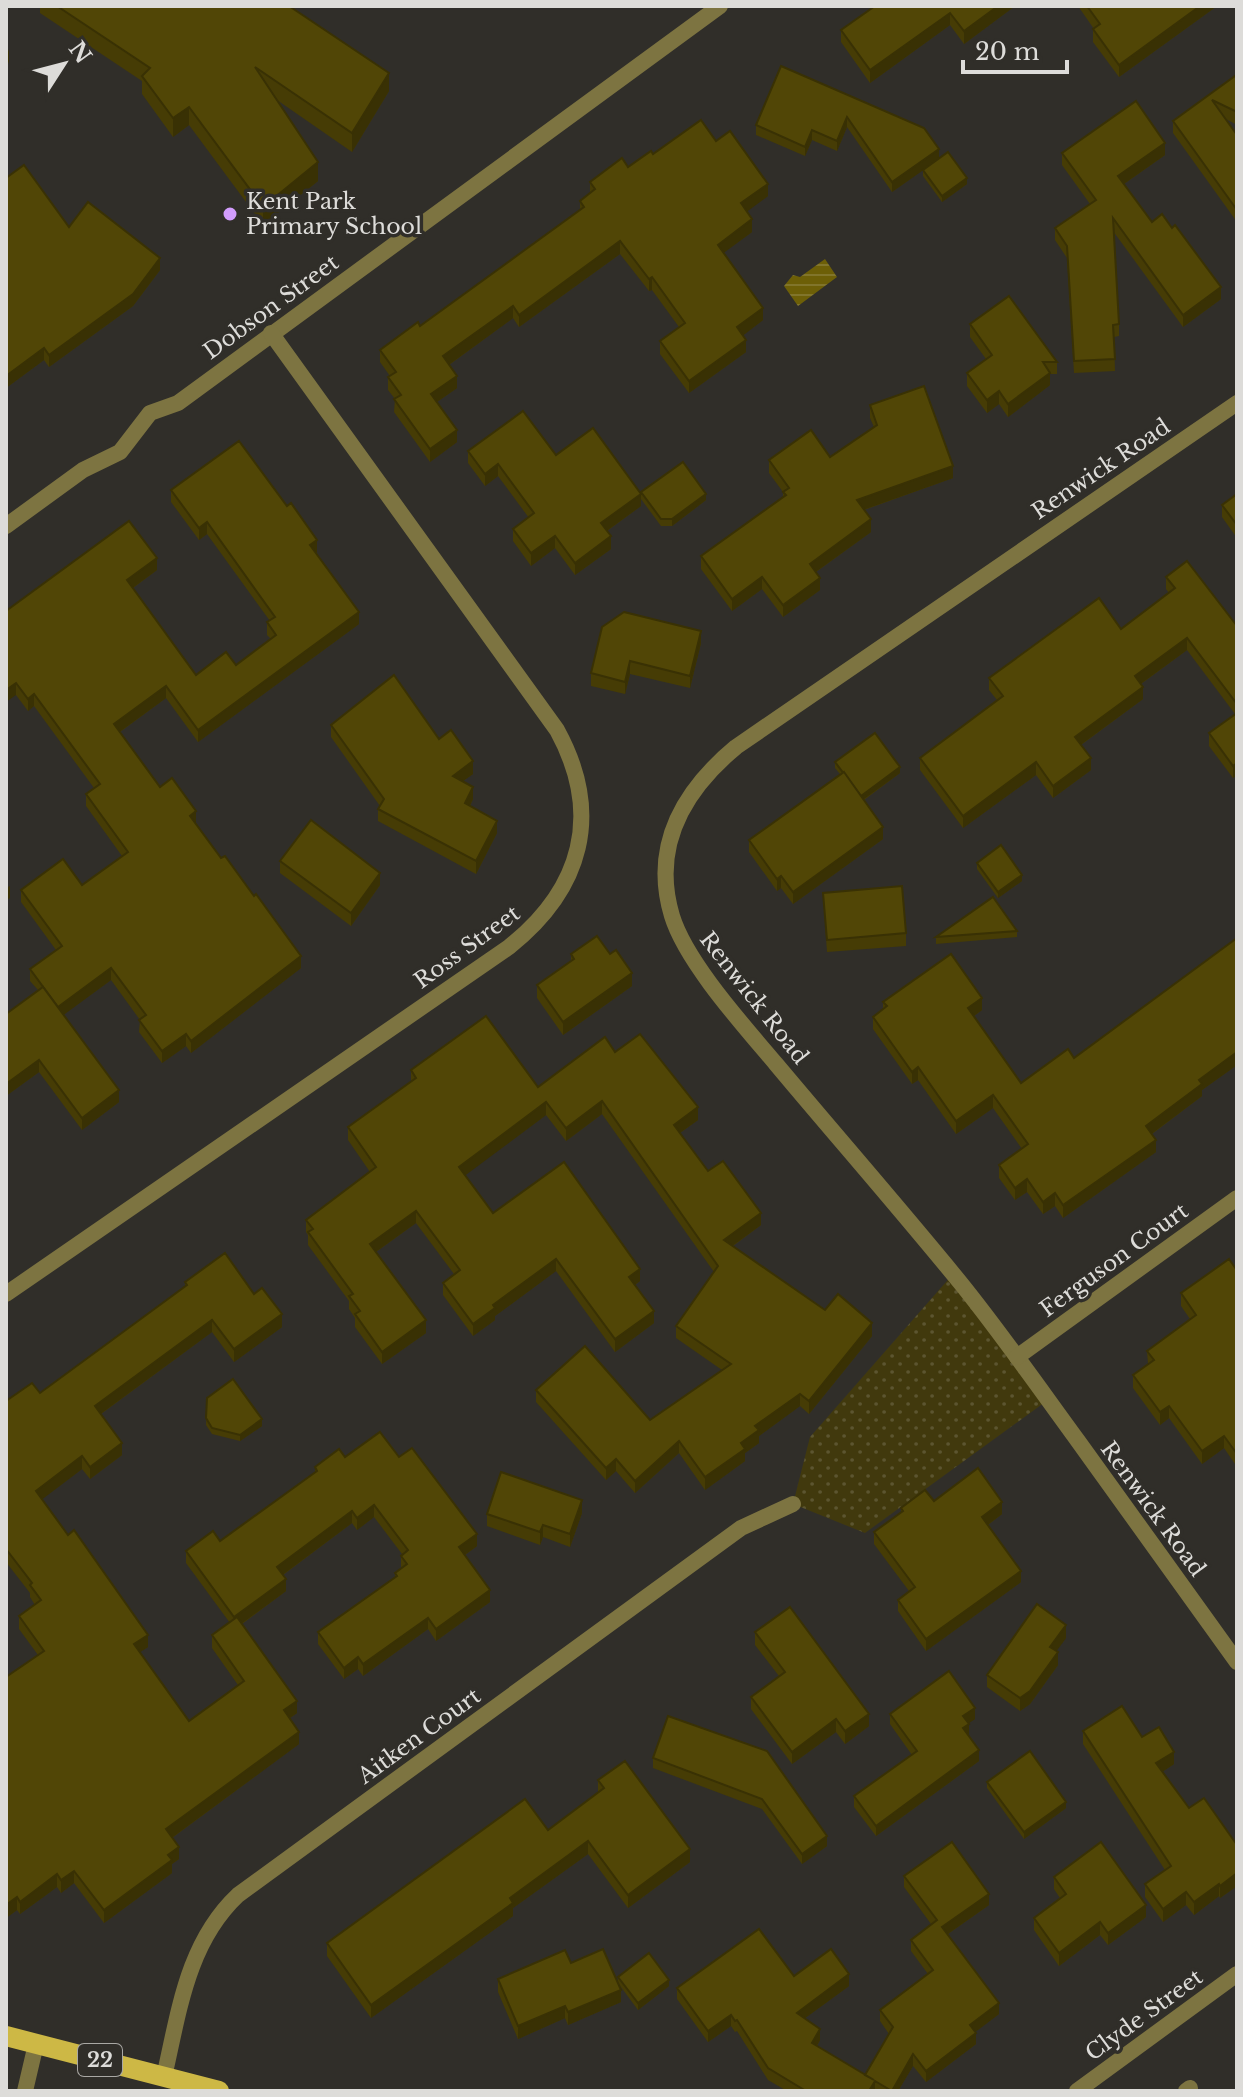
<svg xmlns="http://www.w3.org/2000/svg" width="1243" height="2097" font-family="'Libre Baskerville',serif">
<style>
.park{fill:url(#park-dots)}
.water{fill:url(#water-rules)}
.lines{fill:none;stroke-linecap:round;stroke-linejoin:round}
.lane{stroke:#7d7441;stroke-width:16}
.street{stroke:#7d7441;stroke-width:16}
.primary{stroke:#cdb845;stroke-width:20}
.wall{fill:#463c05}
.shaded-wall{fill:#393104}
.building{fill:#514606;stroke:#393104;stroke-width:2}
.poi-dot{fill:#d29dfd;stroke:#302e29;stroke-width:3}
.labels{text-anchor:middle;dominant-baseline:central;stroke-width:7;stroke-linejoin:round;paint-order:stroke}
.shield{fill:#302e29;stroke:#a9a8a4;stroke-width:2}
.shield-label{font-size:20px;font-weight:bold;fill:#dddcd9}
.poi-label{font-size:22px;fill:#dddcd9;stroke:#302e29;text-anchor:start}
.street-label{font-size:22px;fill:#dddcd9;stroke:#302e29}
</style>
<defs>
<pattern id="park-dots" width="8" height="8" patternUnits="userSpaceOnUse" patternTransform="scale(2)"><rect width="8" height="8" fill="#41390d"/><path d="M2 2h.1M6 6h.1" fill="none" stroke="#5c5530" stroke-width="1.8" stroke-linecap="round"/></pattern>
<pattern id="water-rules" width="6" height="5" patternUnits="userSpaceOnUse" patternTransform="scale(2)"><rect width="6" height="5" fill="#6d5f07"/><path d="M0 2.5h6" fill="none" stroke="#81752b"/></pattern>
</defs>
<rect width="100%" height="100%" fill="#302e29"/>
<polygon class="park" points="953,1274 1048,1400 865,1533 793,1504 810,1437"/>
<polygon class="water" points="825,259 837,277 798,306 784,286 793,275 800,277"/>
<g class="lines">
<polyline class="lane" points="1186,2091 1190,2088"/>
<g class="street">
<path d="M1237,403l-501,344c-53,44 -85,99 -64,169 14,46 72,110 104,148 62,74 126,147 187,222 40,50 77,103 115,155 53,74 106,147 159,221"/>
<polyline points="6,526 83,470 120,452 150,413 178,403 720,6"/>
<path d="M6,1294l503,-347c73,-58 94,-133 48,-217l-286,-397"/>
<polyline points="1017,1357 1237,1198"/>
<path d="M164,2077c15,-65 23,-134 74,-182l503,-367 52,-24"/>
<polyline points="25,2091 36,2044"/>
<polyline points="1077,2091 1237,1974"/>
</g>
<polyline class="primary" points="6,2036 219,2091"/>
</g>
<g class="wall">
<polygon points="40,6 289,6 389,91 352,152 277,100 318,181 263,225 189,125 173,137 142,94 142,81 40,13"/>
<polygon points="875,6 1015,6 964,44 950,25 870,83 841,42 841,30"/>
<polygon points="1078,6 1217,6 1119,77 1093,42 1093,29 1094,29"/>
<polygon points="781,66 939,158 967,184 942,202 923,176 923,170 892,192 847,127 837,151 812,140 805,156 756,135 756,125"/>
<polygon points="1237,79 1237,125 1226,119 1237,135 1237,222 1173,133 1173,121"/>
<polygon points="716,141 768,196 747,211 752,232 723,253 763,320 742,336 746,352 689,393 660,354 660,341 679,327 652,290 649,291 620,254 519,327 513,318 449,365 457,388 437,402 457,442 430,462 394,412 395,399 388,390 388,377 390,376 380,362 380,350 420,326 580,210 580,201 590,193 590,182 628,167 653,154"/>
<polygon points="1062,153 1165,155 1124,184 1152,222 1221,299 1183,327 1113,231 1119,324 1119,336 1114,337 1115,371 1074,373 1067,258 1055,240 1055,228 1090,204 1062,165"/>
<polygon points="6,178 69,227 160,270 133,306 49,367 44,360 6,388"/>
<polygon points="970,324 1057,362 1057,374 1050,374 1050,385 1008,417 999,404 987,413 967,386 967,373 986,359 970,337"/>
<polygon points="870,405 953,478 864,510 871,532 816,572 820,590 783,617 762,589 732,611 701,569 701,556 783,497 783,492 769,473 769,460 830,457 874,427 870,418"/>
<polygon points="468,451 556,455 641,506 607,531 611,549 575,575 555,548 531,566 513,541 513,529 529,518 498,476 485,486 468,463"/>
<polygon points="171,490 317,552 316,553 359,624 198,742 166,698 120,732 160,787 196,823 301,968 191,1053 186,1046 162,1063 139,1032 140,1020 111,980 63,1015 119,1102 82,1130 39,1072 6,1096 6,1014 38,990 30,981 30,969 56,950 21,902 21,890 82,885 122,856 86,806 86,794 94,788 34,706 28,711 16,695 6,611 157,570 133,588 196,675 236,665 271,639 267,635 267,622 270,621 207,534 199,540 171,502"/>
<polygon points="641,492 706,500 672,526 661,526 641,499"/>
<polygon points="1237,494 1237,538 1222,517 1222,505"/>
<polygon points="1166,577 1237,626 1237,775 1233,778 1209,746 1209,733 1235,714 1187,650 1141,684 1143,699 1081,745 1091,770 1053,798 1036,775 963,828 920,770 920,758 997,700 989,690 989,678 1121,629 1169,593 1166,589"/>
<polygon points="602,627 701,643 690,688 630,674 625,694 591,686 591,673"/>
<polygon points="331,725 439,739 473,774 463,781 473,799 470,806 497,833 476,874 378,821 378,809 380,806 331,737"/>
<polygon points="835,762 900,773 864,800 883,839 793,904 781,888 777,891 749,852 749,840 840,774 835,768"/>
<polygon points="280,861 380,885 351,926 280,873"/>
<polygon points="977,863 1022,881 998,898 977,869"/>
<polygon points="823,893 906,933 906,946 827,952"/>
<polygon points="1017,931 1017,937 936,944 936,937"/>
<polygon points="1237,938 1237,1065 1202,1090 1202,1096 1152,1134 1156,1152 1063,1218 1055,1206 1043,1214 1027,1192 1015,1200 999,1178 999,1165 1022,1149 993,1108 956,1134 918,1080 912,1084 873,1029 873,1017 883,1009 883,1002 982,1010 974,1016 1021,1083 1074,1058"/>
<polygon points="571,954 610,954 632,986 563,1035 537,998 537,985 571,961"/>
<polygon points="615,1052 698,1120 680,1133 708,1171 761,1225 733,1246 825,1310 872,1336 809,1414 800,1406 759,1436 759,1443 745,1453 745,1461 705,1490 679,1453 635,1493 616,1471 606,1480 536,1402 536,1390 650,1420 722,1370 676,1338 676,1326 714,1272 602,1114 566,1141 546,1115 465,1175 493,1213 640,1281 635,1285 654,1323 615,1352 556,1271 495,1316 495,1320 473,1336 443,1295 443,1283 454,1274 416,1223 376,1252 426,1333 382,1364 355,1327 355,1318 349,1309 349,1301 308,1245 308,1235 306,1232 306,1220 370,1172 348,1140 348,1127 411,1082 411,1070 538,1087"/>
<polygon points="1237,1268 1237,1467 1224,1448 1202,1464 1169,1418 1160,1425 1133,1388 1133,1375 1148,1364 1147,1351 1190,1319 1181,1306 1181,1293"/>
<polygon points="185,1282 254,1294 282,1327 234,1362 212,1332 101,1414 122,1455 90,1479 82,1469 42,1499 148,1647 140,1652 189,1721 238,1685 212,1648 212,1635 230,1623 186,1563 186,1551 220,1541 315,1472 315,1467 345,1457 399,1457 477,1546 465,1555 490,1602 436,1641 428,1629 363,1676 358,1669 344,1679 318,1644 318,1632 395,1577 395,1573 401,1568 401,1556 402,1554 374,1517 357,1530 352,1523 283,1575 286,1591 242,1624 297,1713 290,1718 299,1744 172,1838 179,1859 172,1864 172,1873 104,1923 74,1883 61,1893 57,1887 20,1914 17,1910 6,1918 6,1677 38,1655 19,1629 19,1616 35,1605 30,1597 30,1593 6,1562 6,1401 40,1393 185,1286"/>
<polygon points="207,1398 262,1426 240,1441 212,1434 206,1425"/>
<polygon points="934,1501 1002,1514 988,1525 1021,1582 926,1651 898,1611 898,1600 909,1591 874,1544 874,1532 901,1513 901,1508"/>
<polygon points="582,1513 570,1547 543,1537 540,1545 487,1526 487,1514"/>
<polygon points="755,1632 869,1726 845,1744 836,1732 792,1764 751,1709 751,1697 779,1676 755,1645"/>
<polygon points="1066,1638 1056,1651 1058,1665 1030,1704 1020,1711 987,1687 987,1675"/>
<polygon points="890,1714 975,1719 968,1723 968,1735 979,1761 876,1836 854,1807 854,1796 912,1755 890,1724"/>
<polygon points="668,1716 827,1846 802,1864 762,1809 653,1768 653,1758"/>
<polygon points="1083,1731 1142,1737 1174,1764 1162,1772 1189,1808 1237,1845 1237,1886 1220,1898 1219,1896 1194,1915 1186,1905 1163,1922 1145,1897 1145,1884 1165,1870 1083,1744"/>
<polygon points="598,1780 690,1862 628,1908 588,1854 513,1908 513,1916 371,2018 327,1956 327,1943 548,1830 598,1793"/>
<polygon points="987,1782 1066,1808 1024,1839 987,1788"/>
<polygon points="904,1876 989,1905 948,1934 999,2014 975,2032 976,2044 926,2082 913,2066 898,2091 787,2091 768,2080 737,2031 735,2032 731,2026 708,2042 677,1999 677,1988 794,1976 849,1986 805,2018 820,2040 817,2046 865,2075 889,2034 880,2021 880,2010 928,1974 911,1951 911,1940 931,1924 904,1887"/>
<polygon points="1054,1877 1146,1917 1108,1945 1100,1935 1059,1966 1034,1930 1034,1918 1060,1898 1054,1889"/>
<polygon points="571,1963 621,2002 568,2025 565,2018 518,2039 498,1992 498,1979"/>
<polygon points="618,1977 669,1986 638,2010 618,1983"/>
</g>
<g class="shaded-wall">
<polygon points="998,6 1015,6 964,44 964,31"/>
<polygon points="1200,6 1217,6 1119,77 1119,65"/>
<polygon points="950,13 950,25 870,83 870,70"/>
<polygon points="9,49 9,61 6,71 6,58"/>
<polygon points="389,73 389,91 352,152 352,133"/>
<polygon points="189,107 189,125 173,137 173,118"/>
<polygon points="847,117 847,127 837,151 837,141"/>
<polygon points="812,130 812,140 805,156 805,147"/>
<polygon points="1165,143 1165,155 1118,188 1118,176"/>
<polygon points="939,149 939,159 892,192 892,182"/>
<polygon points="318,162 318,181 263,225 263,207"/>
<polygon points="967,178 967,184 942,202 942,196"/>
<polygon points="768,184 768,196 741,216 741,203"/>
<polygon points="752,219 752,232 718,257 718,245"/>
<polygon points="620,241 620,254 519,327 519,315"/>
<polygon points="160,258 160,270 133,306 49,367 49,355"/>
<polygon points="652,277 652,290 649,291 649,279"/>
<polygon points="1221,287 1221,299 1183,327 1183,315"/>
<polygon points="513,306 513,318 443,369 443,356"/>
<polygon points="763,308 763,320 737,340 737,327"/>
<polygon points="746,340 746,352 689,393 689,381"/>
<polygon points="44,348 44,360 6,388 6,376"/>
<polygon points="1050,373 1050,385 1008,417 1008,404"/>
<polygon points="457,376 457,388 431,406 431,394"/>
<polygon points="999,391 999,404 987,413 987,400"/>
<polygon points="457,430 457,442 430,462 430,449"/>
<polygon points="498,464 498,476 485,486 485,474"/>
<polygon points="953,466 953,478 857,512 857,500"/>
<polygon points="641,494 641,506 601,535 601,523"/>
<polygon points="706,494 706,500 672,526 672,519"/>
<polygon points="871,519 871,532 810,576 810,564"/>
<polygon points="207,522 207,534 199,540 199,528"/>
<polygon points="555,536 555,548 531,566 531,553"/>
<polygon points="611,536 611,549 575,575 575,563"/>
<polygon points="317,540 317,552 310,557 310,545"/>
<polygon points="157,558 157,570 127,592 127,580"/>
<polygon points="762,577 762,589 732,611 732,599"/>
<polygon points="820,578 820,590 783,617 783,605"/>
<polygon points="359,612 359,624 198,742 198,730"/>
<polygon points="701,631 701,643 690,688 690,676"/>
<polygon points="1187,638 1187,650 1135,688 1135,676"/>
<polygon points="630,661 630,674 625,694 625,682"/>
<polygon points="16,683 16,695 6,702 6,690"/>
<polygon points="166,686 166,698 114,736 114,724"/>
<polygon points="1143,687 1143,699 1075,749 1075,737"/>
<polygon points="34,694 34,706 28,711 28,699"/>
<polygon points="1091,758 1091,770 1053,798 1053,786"/>
<polygon points="473,761 473,774 453,788 453,776"/>
<polygon points="1036,762 1036,775 963,828 963,816"/>
<polygon points="1237,763 1237,775 1233,778 1233,766"/>
<polygon points="900,767 900,773 860,802 860,796"/>
<polygon points="473,787 473,799 465,816 465,803"/>
<polygon points="196,811 196,824 190,816"/>
<polygon points="497,821 497,833 476,874 476,861"/>
<polygon points="883,827 883,839 793,904 793,892"/>
<polygon points="380,873 380,885 351,926 351,913"/>
<polygon points="1022,875 1022,881 998,898 998,892"/>
<polygon points="781,876 781,888 777,891 777,879"/>
<polygon points="10,886 10,898 6,900 6,888"/>
<polygon points="301,956 301,968 191,1053 191,1041"/>
<polygon points="111,968 111,980 58,1019 58,1007"/>
<polygon points="632,973 632,986 563,1035 563,1022"/>
<polygon points="982,998 982,1010 968,1020 968,1008"/>
<polygon points="186,1034 186,1046 162,1063 162,1051"/>
<polygon points="1237,1052 1237,1065 1202,1090 1202,1096 1146,1138 1146,1126 1199,1080"/>
<polygon points="39,1060 39,1072 6,1096 6,1084"/>
<polygon points="918,1067 918,1080 912,1084 912,1072"/>
<polygon points="119,1090 119,1102 82,1130 82,1118"/>
<polygon points="993,1095 993,1108 956,1134 956,1121"/>
<polygon points="602,1101 602,1114 566,1141 566,1128"/>
<polygon points="546,1102 546,1115 459,1180 459,1167"/>
<polygon points="698,1107 698,1120 674,1137 674,1125"/>
<polygon points="1156,1140 1156,1152 1063,1218 1063,1205"/>
<polygon points="1027,1179 1027,1192 1015,1200 1015,1188"/>
<polygon points="1055,1193 1055,1206 1043,1214 1043,1202"/>
<polygon points="416,1211 416,1223 370,1256 370,1244"/>
<polygon points="761,1213 761,1225 724,1252 724,1240"/>
<polygon points="556,1259 556,1271 495,1316 495,1320 473,1336 473,1324 493,1305"/>
<polygon points="640,1269 640,1281 629,1289 629,1277"/>
<polygon points="654,1311 654,1323 615,1352 615,1339"/>
<polygon points="282,1314 282,1327 234,1362 234,1349"/>
<polygon points="212,1320 212,1332 95,1418 95,1406"/>
<polygon points="426,1320 426,1333 382,1364 382,1352"/>
<polygon points="872,1323 872,1336 809,1414 809,1401"/>
<polygon points="800,1394 800,1406 759,1436 759,1443 745,1453 745,1461 705,1490 705,1477 741,1443 755,1426"/>
<polygon points="1169,1406 1169,1418 1160,1425 1160,1412"/>
<polygon points="262,1419 262,1426 240,1441 240,1435"/>
<polygon points="1224,1436 1224,1448 1202,1464 1202,1451"/>
<polygon points="679,1441 679,1453 635,1493 635,1481"/>
<polygon points="122,1443 122,1455 90,1479 90,1467"/>
<polygon points="82,1456 82,1469 36,1504 36,1491"/>
<polygon points="616,1459 616,1471 606,1480 606,1468"/>
<polygon points="582,1500 582,1513 570,1547 570,1534"/>
<polygon points="1002,1502 1002,1514 982,1529 982,1517"/>
<polygon points="374,1505 374,1517 357,1530 357,1518"/>
<polygon points="352,1511 352,1523 277,1579 277,1567"/>
<polygon points="543,1525 543,1537 540,1545 540,1532"/>
<polygon points="477,1534 477,1546 459,1559 459,1547"/>
<polygon points="1021,1571 1021,1582 926,1651 926,1639"/>
<polygon points="286,1579 286,1591 234,1629 234,1617"/>
<polygon points="490,1590 490,1602 436,1641 436,1629"/>
<polygon points="428,1618 428,1629 363,1676 363,1664"/>
<polygon points="1066,1625 1066,1638 1050,1660 1050,1647"/>
<polygon points="148,1635 148,1647 134,1656 134,1644"/>
<polygon points="1058,1652 1058,1665 1030,1704 1020,1711 1020,1698"/>
<polygon points="358,1657 358,1669 344,1679 344,1668"/>
<polygon points="297,1701 297,1713 284,1722 284,1710"/>
<polygon points="975,1708 975,1719 963,1727 963,1716"/>
<polygon points="869,1714 869,1726 845,1744 845,1731"/>
<polygon points="836,1719 836,1732 792,1764 792,1752"/>
<polygon points="969,1724 969,1735 963,1739 963,1728"/>
<polygon points="299,1732 299,1744 166,1842 166,1829"/>
<polygon points="979,1750 979,1761 876,1836 876,1826"/>
<polygon points="1174,1752 1174,1764 1156,1776 1156,1763"/>
<polygon points="1066,1802 1066,1808 1024,1839 1024,1832"/>
<polygon points="827,1836 827,1846 802,1864 802,1854"/>
<polygon points="588,1841 588,1854 513,1908 513,1916 371,2018 371,2005 510,1898"/>
<polygon points="179,1847 179,1859 172,1864 172,1873 104,1923 104,1910"/>
<polygon points="690,1849 690,1862 628,1908 628,1895"/>
<polygon points="74,1871 74,1883 61,1893 61,1880"/>
<polygon points="1237,1873 1237,1886 1220,1898 1220,1886"/>
<polygon points="57,1874 57,1887 20,1914 20,1902"/>
<polygon points="1219,1884 1219,1896 1194,1915 1194,1902"/>
<polygon points="1186,1892 1186,1905 1163,1922 1163,1909"/>
<polygon points="989,1894 989,1905 942,1938 942,1927"/>
<polygon points="17,1897 17,1910 6,1918 6,1905"/>
<polygon points="1146,1905 1146,1917 1108,1945 1108,1933"/>
<polygon points="1100,1922 1100,1935 1059,1966 1059,1953"/>
<polygon points="849,1974 849,1986 797,2024 797,2013"/>
<polygon points="669,1980 669,1986 638,2010 638,2003"/>
<polygon points="621,1990 621,2002 568,2025 568,2012"/>
<polygon points="999,2003 999,2014 970,2036 970,2025"/>
<polygon points="565,2006 565,2018 518,2039 518,2026"/>
<polygon points="731,2015 731,2026 708,2042 708,2031"/>
<polygon points="820,2029 820,2040 812,2055 812,2043"/>
<polygon points="976,2033 976,2044 926,2082 926,2071"/>
<polygon points="913,2054 913,2066 898,2091 892,2091"/>
<polygon points="875,2081 875,2091 869,2091"/>
</g>
<g class="building">
<polygon points="57,6 289,6 389,73 352,133 255,67 318,162 263,207 189,107 173,118 142,76 150,68"/>
<polygon points="875,6 998,6 964,31 950,13 870,70 841,30"/>
<polygon points="1087,6 1200,6 1119,65 1093,29 1100,24"/>
<polygon points="781,66 924,128 939,149 892,182 847,117 837,141 812,130 805,147 756,125"/>
<polygon points="1235,76 1237,79 1237,112 1212,100 1237,135 1237,210 1173,121"/>
<polygon points="1136,101 1165,143 1118,176 1152,222 1162,214 1172,228 1175,225 1221,287 1183,315 1113,218 1119,324 1113,325 1115,359 1074,361 1067,246 1055,228 1096,200 1062,153"/>
<polygon points="701,120 716,141 730,131 768,184 741,203 752,219 718,245 763,308 737,327 746,340 689,381 660,341 685,323 652,277 649,279 620,241 519,315 513,306 443,356 457,376 431,394 457,430 430,449 394,399 401,395 388,377 396,372 380,350 418,322 420,326 584,207 580,201 595,189 590,182 622,158 628,167 651,151 653,154"/>
<polygon points="948,152 967,178 942,196 923,170"/>
<polygon points="24,165 69,227 88,202 160,258 133,294 49,355 44,348 6,376 6,178"/>
<polygon points="1009,296 1057,362 1043,362 1050,373 1008,404 999,391 987,400 967,373 992,355 970,324"/>
<polygon points="924,386 953,466 857,500 871,519 810,564 820,578 783,605 762,577 732,599 701,556 786,495 783,492 789,488 769,460 811,430 830,457 877,425 870,405"/>
<polygon points="523,411 556,455 593,428 641,494 601,523 611,536 575,563 555,536 531,553 513,529 534,513 498,464 485,474 468,451"/>
<polygon points="239,441 287,506 291,503 317,540 310,545 359,612 198,730 166,686 114,724 160,787 172,778 196,811 190,816 221,858 225,856 254,896 256,894 301,956 191,1041 186,1034 162,1051 139,1020 146,1015 111,968 58,1007 30,969 62,946 21,890 63,859 82,885 128,852 86,794 100,784 34,694 28,699 16,683 6,690 6,611 129,521 157,558 127,580 196,675 226,652 236,665 276,635 267,622 275,617 207,522 199,528 171,490"/>
<polygon points="683,462 706,494 672,519 661,519 641,492"/>
<polygon points="1237,494 1237,525 1222,505"/>
<polygon points="1187,561 1237,626 1237,704 1187,638 1135,676 1143,687 1075,737 1091,758 1053,786 1036,762 963,816 920,758 1003,696 989,678 1099,598 1121,629 1175,588 1166,577"/>
<polygon points="624,612 701,631 690,676 630,661 625,682 591,673 602,627"/>
<polygon points="394,675 439,739 451,730 473,761 453,776 473,787 465,803 497,821 476,861 378,809 384,799 331,725"/>
<polygon points="1237,713 1237,763 1233,766 1209,733"/>
<polygon points="875,733 900,767 861,796 835,762"/>
<polygon points="844,772 883,827 793,892 781,876 777,879 749,840"/>
<polygon points="311,820 380,873 351,913 280,861"/>
<polygon points="1001,845 1022,875 998,892 977,863"/>
<polygon points="902,886 906,933 827,940 823,893"/>
<polygon points="993,897 1017,931 936,937"/>
<polygon points="597,936 610,954 616,950 632,973 563,1022 537,985 574,959 571,954"/>
<polygon points="1237,938 1237,1052 1199,1080 1202,1084 1146,1126 1156,1140 1063,1205 1055,1193 1043,1202 1027,1179 1015,1188 999,1165 1028,1144 993,1095 956,1121 918,1067 912,1072 873,1017 887,1006 883,1002 951,954 982,998 968,1008 1021,1083 1068,1049 1074,1058"/>
<polygon points="43,987 119,1090 82,1118 39,1060 6,1084 6,1014"/>
<polygon points="486,1016 538,1087 605,1037 615,1052 640,1034 698,1107 674,1125 708,1171 723,1161 761,1213 724,1240 825,1310 838,1294 872,1323 809,1401 800,1394 755,1426 759,1430 741,1443 745,1449 705,1477 679,1441 635,1481 616,1459 606,1468 536,1390 585,1346 650,1420 731,1364 676,1326 718,1266 602,1101 566,1128 546,1102 459,1167 493,1213 564,1162 640,1269 629,1277 654,1311 615,1339 556,1259 493,1305 495,1308 473,1324 443,1283 460,1270 416,1211 370,1244 426,1320 382,1352 355,1314 360,1311 349,1296 353,1294 308,1232 313,1229 306,1220 376,1167 348,1127 416,1078 411,1070"/>
<polygon points="225,1253 254,1294 262,1288 282,1314 234,1349 212,1320 95,1406 122,1443 90,1467 82,1456 36,1491 68,1535 74,1530 148,1635 134,1644 189,1721 244,1681 212,1635 237,1617 297,1701 284,1710 299,1732 166,1829 179,1847 168,1855 172,1860 104,1910 74,1871 61,1880 57,1874 20,1902 17,1897 6,1905 6,1677 44,1651 19,1616 41,1600 30,1585 32,1583 6,1549 6,1401 32,1383 40,1393 187,1285 185,1282"/>
<polygon points="1229,1259 1236,1269 1237,1268 1237,1454 1224,1436 1202,1451 1169,1406 1160,1412 1133,1375 1154,1360 1147,1351 1196,1315 1181,1293"/>
<polygon points="233,1379 262,1419 240,1435 212,1428 206,1418 207,1398"/>
<polygon points="380,1432 399,1457 412,1448 477,1534 459,1547 490,1590 436,1629 428,1618 363,1664 358,1657 344,1668 318,1632 397,1576 395,1573 407,1564 401,1556 408,1550 374,1505 357,1518 352,1511 277,1567 286,1579 234,1617 186,1551 213,1531 220,1541 317,1471 315,1467 339,1449 345,1457"/>
<polygon points="978,1468 1002,1502 982,1517 1021,1571 926,1639 898,1600 915,1587 874,1532 903,1511 901,1508 925,1490 934,1501"/>
<polygon points="501,1472 582,1500 570,1534 543,1525 540,1532 487,1514"/>
<polygon points="1037,1604 1066,1625 1050,1647 1058,1652 1030,1691 1020,1698 987,1675"/>
<polygon points="790,1607 869,1714 845,1731 836,1719 792,1752 751,1697 785,1672 755,1632"/>
<polygon points="949,1671 975,1708 963,1716 969,1724 963,1728 979,1750 876,1826 854,1796 917,1751 890,1714"/>
<polygon points="1122,1706 1142,1737 1159,1727 1174,1752 1156,1763 1189,1808 1204,1798 1237,1845 1237,1873 1220,1886 1219,1884 1194,1902 1186,1892 1163,1909 1145,1884 1171,1866 1083,1731"/>
<polygon points="668,1716 767,1751 827,1836 802,1854 762,1799 653,1758"/>
<polygon points="1030,1751 1066,1802 1024,1832 987,1782"/>
<polygon points="625,1761 690,1849 628,1895 588,1841 510,1898 513,1903 371,2005 327,1943 525,1799 548,1830 604,1788 598,1780"/>
<polygon points="952,1842 989,1894 942,1927 999,2003 970,2025 976,2033 926,2071 913,2054 892,2091 875,2081 869,2091 806,2091 768,2068 737,2020 735,2021 731,2015 708,2031 677,1988 759,1929 794,1976 831,1949 849,1974 797,2013 820,2029 812,2043 874,2080 865,2075 893,2027 880,2010 933,1970 911,1940 937,1920 904,1876"/>
<polygon points="1101,1842 1146,1905 1108,1933 1100,1922 1059,1953 1034,1918 1066,1894 1054,1877"/>
<polygon points="603,1949 621,1990 568,2012 565,2006 518,2026 498,1979 565,1950 571,1963"/>
<polygon points="649,1953 669,1980 638,2003 618,1977"/>
</g>
<circle class="poi-dot" cx="230" cy="214" r="8"/>
<g class="labels">
<rect class="shield" x="78" y="2044" width="44" height="32" rx="6"/>
<g class="shield-label">
<text x="100" y="2060">22</text>
</g>
<g class="poi-label">
<text x="246" y="201">Kent Park<tspan x="246" dy="25">Primary School</tspan></text>
</g>
<g class="street-label">
<text transform="translate(271 307) rotate(-36)">Dobson Street</text>
<text transform="translate(1101 469) rotate(-34)">Renwick Road</text>
<text transform="translate(467 947) rotate(-36)">Ross Street</text>
<text transform="translate(754 998) rotate(52)">Renwick Road</text>
<text transform="translate(1114 1260) rotate(-36)">Ferguson Court</text>
<text transform="translate(1153 1509) rotate(54)">Renwick Road</text>
<text transform="translate(419 1736) rotate(-36)">Aitken Court</text>
<text transform="translate(1144 2015) rotate(-36)">Clyde Street</text>
</g>
</g>
<rect width="1243" height="2097" fill="none" stroke="#dddcd9" stroke-width="16"/>
<g transform="translate(64 64) rotate(54)" stroke="#302e29" stroke-width="6" paint-order="stroke">
<path d="M0-6L14 30L0 20L-14 30Z" fill="#dddcd9"/>
<text y="-12" font-size="22" font-weight="bold" text-anchor="middle" fill="#dddcd9">N</text>
</g>
<path d="M963 60v12h104v-12" fill="none" stroke="#dddcd9" stroke-width="4"/>
<text x="975" y="60" font-size="24" fill="#dddcd9" stroke="#302e29" stroke-width="6" paint-order="stroke">20 m</text>
</svg>
